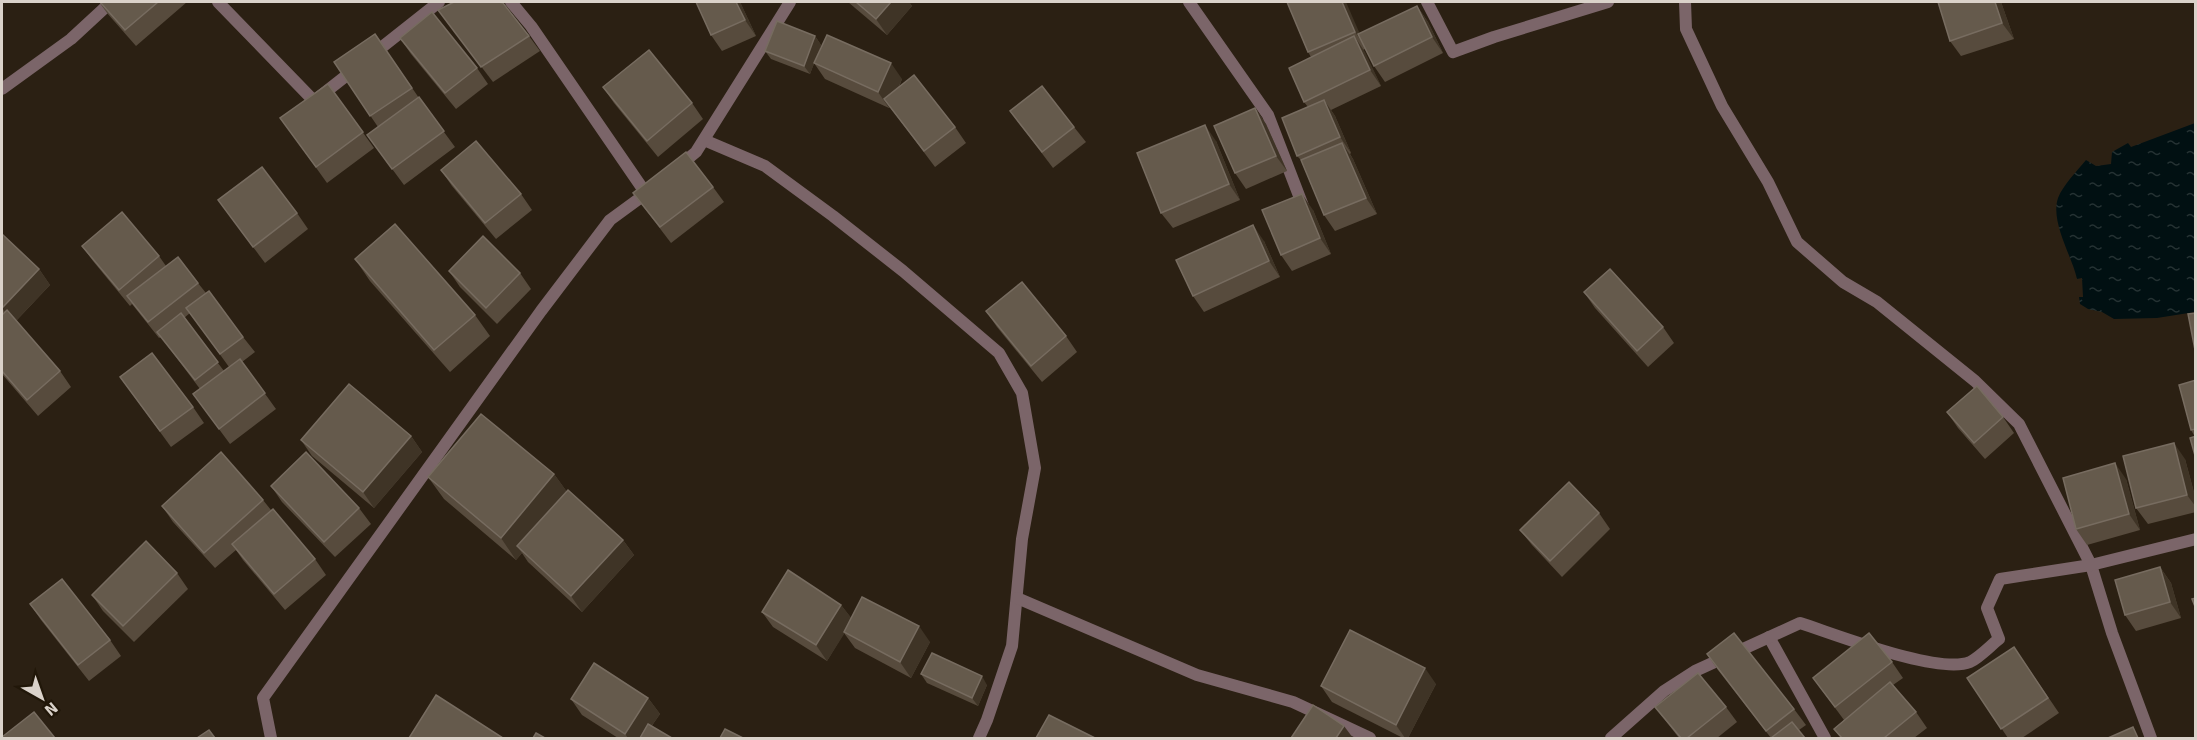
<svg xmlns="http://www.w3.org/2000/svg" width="2197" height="740" font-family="Signika,sans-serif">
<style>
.water{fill:url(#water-ripples)}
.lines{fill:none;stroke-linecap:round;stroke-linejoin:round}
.minor{stroke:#7b6569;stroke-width:12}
.wall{fill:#574b3d;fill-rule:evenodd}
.shaded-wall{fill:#3f3426}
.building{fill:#655a4c;stroke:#776c60;stroke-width:1.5}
</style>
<defs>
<pattern id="water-ripples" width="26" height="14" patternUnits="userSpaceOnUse" patternTransform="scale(1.5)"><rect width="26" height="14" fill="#011012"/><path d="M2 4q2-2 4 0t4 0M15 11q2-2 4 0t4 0" fill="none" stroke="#253233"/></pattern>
</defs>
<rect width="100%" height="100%" fill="#2b2013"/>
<path class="water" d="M2195,123v189l-38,6 -43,1 -12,-7 -14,-3 -8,-5 -1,-7h4l-1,-19 -5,1c-5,-23 -27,-57 -19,-81 5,-13 19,-27 28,-38l10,6 15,-2 1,-12 16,-9 3,4z"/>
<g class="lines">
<g class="minor">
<polyline points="218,2 314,101 356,68"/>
<polyline points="511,2 531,26 647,195"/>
<polyline points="1189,2 1268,115 1303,206"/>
<polyline points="1427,2 1453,52 1494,37 1608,2"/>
<polyline points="1685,2 1686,29 1722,106 1768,182 1797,242 1843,282 1877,302 1975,381 2019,424 2091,565 2112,633 2151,738"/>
<polyline points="372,55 439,2"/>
<polyline points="2,89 71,39 111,2"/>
<polyline points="704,140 765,166 833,216 903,271 999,353 1022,393 1035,468 1022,539 1012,646 987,720 979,738"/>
<polyline points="678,167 696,152 790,2"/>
<polyline points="1017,598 1197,675 1293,702 1370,738"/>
<polyline points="1769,637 1825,738"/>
<polyline points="271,738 263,698 541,311 610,220 651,190"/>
<path d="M1611,738l53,-47 31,-20 105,-48c35,11 138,52 170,39 10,-5 20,-16 29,-23l-12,-31 13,-29 91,-14 105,-26"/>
</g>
</g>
<g class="wall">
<polygon points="99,2 187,2 136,46 107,13"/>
<polygon points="740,2 756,36 722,51 711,35"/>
<polygon points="848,2 909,2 912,6 887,35"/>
<polygon points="1287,2 1360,34 1417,6 1428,22 1443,53 1385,82 1374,66 1365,49 1363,50 1381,86 1331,110 1335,116 1351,153 1350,154 1353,159 1377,214 1335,231 1324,215 1301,160 1297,156 1308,107 1304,102 1311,57 1308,52"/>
<polygon points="2001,2 2014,39 1961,56 1950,41"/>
<polygon points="438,10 529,36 540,51 493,82"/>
<polygon points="375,34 419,98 455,147 404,185 367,135 378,127 334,62"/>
<polygon points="815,36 821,45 810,74 771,59 765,51"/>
<polygon points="400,38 477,68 488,84 456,109 411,54"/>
<polygon points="814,63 902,79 899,87 955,127 966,143 935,167 890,107 889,108 825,79"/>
<polygon points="328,84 374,148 327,183 292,134"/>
<polygon points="603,87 692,103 703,119 658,157 614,103"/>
<polygon points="1255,108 1266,124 1287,171 1246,189 1235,173"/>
<polygon points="1010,111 1074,127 1086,142 1053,168"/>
<polygon points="1216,141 1240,200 1173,228 1161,213"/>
<polygon points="441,170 521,194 532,210 496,239 452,186"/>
<polygon points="713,187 724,202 671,243 633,193"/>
<polygon points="218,200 297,213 308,229 265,263"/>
<polygon points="1313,210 1331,254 1292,271 1281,255"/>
<polygon points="2,234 39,269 50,285 16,321 60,371 71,387 38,416 2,374 2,315 3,314 2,313"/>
<polygon points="1264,241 1280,277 1204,312 1193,296"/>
<path d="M82,246l77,10 7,10 32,17 8,10 37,44 12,15 -13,10 34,47 -46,35 -37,-50 7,-5 -39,-52 -2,1 -27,-34 -2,2 -37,-45zM190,313l39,54 -5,4 -40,-53z"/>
<polygon points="355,259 475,315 490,336 450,372 370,281"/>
<polygon points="449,271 520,273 531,289 497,324 460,287"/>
<polygon points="1584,292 1663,327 1674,343 1648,367 1595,308"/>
<polygon points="986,311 1066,336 1077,352 1042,382 997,327"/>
<polygon points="120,377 193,407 204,423 171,447"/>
<polygon points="2196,380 2196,459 2195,437 2191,430"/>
<polygon points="1947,412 2003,417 2014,433 1985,459 1958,428"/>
<polygon points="411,436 422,452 374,508 312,456 301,440"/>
<polygon points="2185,459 2196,500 2196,512 2148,524 2136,508"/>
<polygon points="554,474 567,492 623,540 634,555 582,612 528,562 522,553 516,560 444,499 428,477"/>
<polygon points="2126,479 2140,530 2087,545 2076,529"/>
<polygon points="271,486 359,508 371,524 335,557 282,502"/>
<polygon points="263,500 271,510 315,559 326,575 285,610 243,560 236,550 215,568 173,522 162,506"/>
<polygon points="1599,513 1610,529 1562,577 1532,545 1520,530"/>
<polygon points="2160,567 2171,583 2181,618 2136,631 2125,615"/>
<polygon points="177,573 188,589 134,642 103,611 92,595"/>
<polygon points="30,604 110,640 121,656 89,681 41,620"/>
<polygon points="841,605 851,618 930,642 911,678 855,648 844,633 827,661 773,627 762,612"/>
<polygon points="2014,647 2059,713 2022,738 2008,738 1967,678"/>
<polygon points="1707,654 1794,709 1806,725 1799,730 1771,738 1718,670"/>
<polygon points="1892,662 1903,678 1893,685 1916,712 1927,728 1914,738 1841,738 1834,729 1844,720 1813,678"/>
<polygon points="921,674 987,685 978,706 927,683"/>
<polygon points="1436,684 1408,738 1403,738 1332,702 1321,686"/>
<polygon points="648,698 660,714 651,727 672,738 618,738 582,715 571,699"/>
<polygon points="1655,707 1726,707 1737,722 1717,738 1679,738"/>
</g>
<g class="shaded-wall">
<polygon points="736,2 740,2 756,36 745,20"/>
<polygon points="891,2 909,2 912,6 887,35 876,19"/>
<polygon points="1342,2 1346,2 1366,48 1355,32"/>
<polygon points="1995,2 2001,2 2014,39 2002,23"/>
<polygon points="1417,6 1428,22 1443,53 1432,37"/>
<polygon points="815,36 821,45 810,74 804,66"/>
<polygon points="1354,36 1365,52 1381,86 1370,70"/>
<polygon points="891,63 902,79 889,108 878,92"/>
<polygon points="1324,100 1335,116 1351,153 1340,137"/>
<polygon points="1255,108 1266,124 1287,171 1276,156"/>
<polygon points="1205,125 1216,141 1240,200 1229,184"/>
<polygon points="1342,143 1353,159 1377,214 1366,198"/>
<polygon points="1302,194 1313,210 1331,254 1320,238"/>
<polygon points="1253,225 1264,241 1280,277 1269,261"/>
<polygon points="39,269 50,285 13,324 2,308"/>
<polygon points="411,436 422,452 374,508 363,492"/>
<polygon points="2174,443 2185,459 2196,500 2196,507 2187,495"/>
<polygon points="2115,463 2126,479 2140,530 2129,514"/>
<polygon points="554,474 570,496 517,546 522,553 516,560 501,538"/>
<polygon points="623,540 634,555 582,612 571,596"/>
<polygon points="2160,567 2171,583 2181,618 2170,602"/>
<polygon points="841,605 853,620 827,661 816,645"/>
<polygon points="919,626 930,642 911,678 900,662"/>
<polygon points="1425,668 1436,684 1408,738 1405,738 1396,725"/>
<polygon points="982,676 987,685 978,706 972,698"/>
<polygon points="648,698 660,714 643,738 628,738 625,734"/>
<polygon points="1344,726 1353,738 1336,738"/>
</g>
<g class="building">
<polygon points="100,2 158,2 125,30"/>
<polygon points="454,2 499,2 503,3 529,36 481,67 438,10"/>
<polygon points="696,2 736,2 745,20 711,35"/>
<polygon points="856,2 891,2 876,19"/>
<polygon points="1287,2 1342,2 1355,32 1308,52"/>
<polygon points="1938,2 1995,2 2002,23 1950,41"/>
<polygon points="1417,6 1432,37 1374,66 1358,34"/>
<polygon points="432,12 477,68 445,93 400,38"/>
<polygon points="777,21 815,36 804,66 765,51"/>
<polygon points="375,34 412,88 370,116 334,62"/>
<polygon points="827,35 891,63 878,92 814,63"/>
<polygon points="1354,36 1370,70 1304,102 1289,68"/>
<polygon points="649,50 692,103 647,141 603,87"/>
<polygon points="914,75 955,127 924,151 884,99"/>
<polygon points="328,84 363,132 316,167 280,118"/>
<polygon points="1042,86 1074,127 1042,152 1010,111"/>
<polygon points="419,97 444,131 392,169 367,135"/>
<polygon points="1324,100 1340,137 1297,156 1282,118"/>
<polygon points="1255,108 1276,156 1235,173 1214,126"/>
<polygon points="1205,125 1229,184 1161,213 1137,153"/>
<polygon points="476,141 521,194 485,223 441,170"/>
<polygon points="1342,143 1366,198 1324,215 1301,160"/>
<polygon points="686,152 713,187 660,227 633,193"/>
<polygon points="262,167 297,213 253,247 218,200"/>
<polygon points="1302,194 1320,238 1281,255 1262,210"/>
<polygon points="122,212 159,256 119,290 82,246"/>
<polygon points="395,224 475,315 434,350 355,259"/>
<polygon points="1253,225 1269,261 1193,296 1176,260"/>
<polygon points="2,234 39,269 2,308"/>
<polygon points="483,236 520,273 486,308 449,271"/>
<polygon points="178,257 198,283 148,322 127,296"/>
<polygon points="1610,269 1663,327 1637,351 1584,292"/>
<polygon points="1022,282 1066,336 1031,366 986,311"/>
<polygon points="209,291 243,337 220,354 186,308"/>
<polygon points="7,310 60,371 27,400 2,371 2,315"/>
<polygon points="181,313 218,362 195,380 157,332"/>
<polygon points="2196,313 2196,355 2188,314"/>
<polygon points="152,353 193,407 160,431 120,377"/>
<polygon points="240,359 265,393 219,429 193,394"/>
<polygon points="2196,380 2196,429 2191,430 2179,385"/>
<polygon points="349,384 411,436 363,492 301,440"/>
<polygon points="1977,386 2003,417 1974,443 1947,412"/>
<polygon points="481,414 554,474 501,538 428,477"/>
<polygon points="2196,436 2196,459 2190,438"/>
<polygon points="2174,443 2187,495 2136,508 2123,456"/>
<polygon points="221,452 263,500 204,553 162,506"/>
<polygon points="306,452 359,508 324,542 271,486"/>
<polygon points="2115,463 2129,514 2076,529 2063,478"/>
<polygon points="1569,482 1599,513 1550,561 1520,530"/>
<polygon points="568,490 623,540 571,596 517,546"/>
<polygon points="273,509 315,559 274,594 232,544"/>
<polygon points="146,541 177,573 123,626 92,595"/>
<polygon points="2160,567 2170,602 2125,615 2115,580"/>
<polygon points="788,570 841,605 816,645 762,612"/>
<polygon points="62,579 110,640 78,665 30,604"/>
<polygon points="862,597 919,626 900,662 844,632"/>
<polygon points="2196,598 2196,609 2192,599"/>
<polygon points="1350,630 1425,668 1396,725 1321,686"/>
<polygon points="1734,633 1794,709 1766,731 1707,654"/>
<polygon points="1869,633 1892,662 1835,707 1813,678"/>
<polygon points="2014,647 2048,698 2001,729 1967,678"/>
<polygon points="932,653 982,676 972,698 921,674"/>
<polygon points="594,663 648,698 625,734 571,699"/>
<polygon points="1698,673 1726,707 1687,738 1681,738 1655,707"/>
<polygon points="1890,682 1916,712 1884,738 1842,738 1834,729"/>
<polygon points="436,695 503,738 409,738"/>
<polygon points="1313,705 1344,726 1336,738 1291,738"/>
<polygon points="34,712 55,738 2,738 2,737"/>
<polygon points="1049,715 1095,738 1036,738"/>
<polygon points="1792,722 1805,738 1771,738"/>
<polygon points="648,724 672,738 640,738"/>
<polygon points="2133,727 2138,738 2108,738"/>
<polygon points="725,729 743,738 720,738"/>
<polygon points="209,730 215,738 197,738"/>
<polygon points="536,733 545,738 533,738"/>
</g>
<rect width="2197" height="740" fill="none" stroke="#dad2ca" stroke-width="6"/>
<g transform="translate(42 698) rotate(140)" stroke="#211709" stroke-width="4.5" paint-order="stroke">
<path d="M0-4.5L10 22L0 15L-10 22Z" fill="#dad2ca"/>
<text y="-9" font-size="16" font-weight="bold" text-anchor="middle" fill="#dad2ca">N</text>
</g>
</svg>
